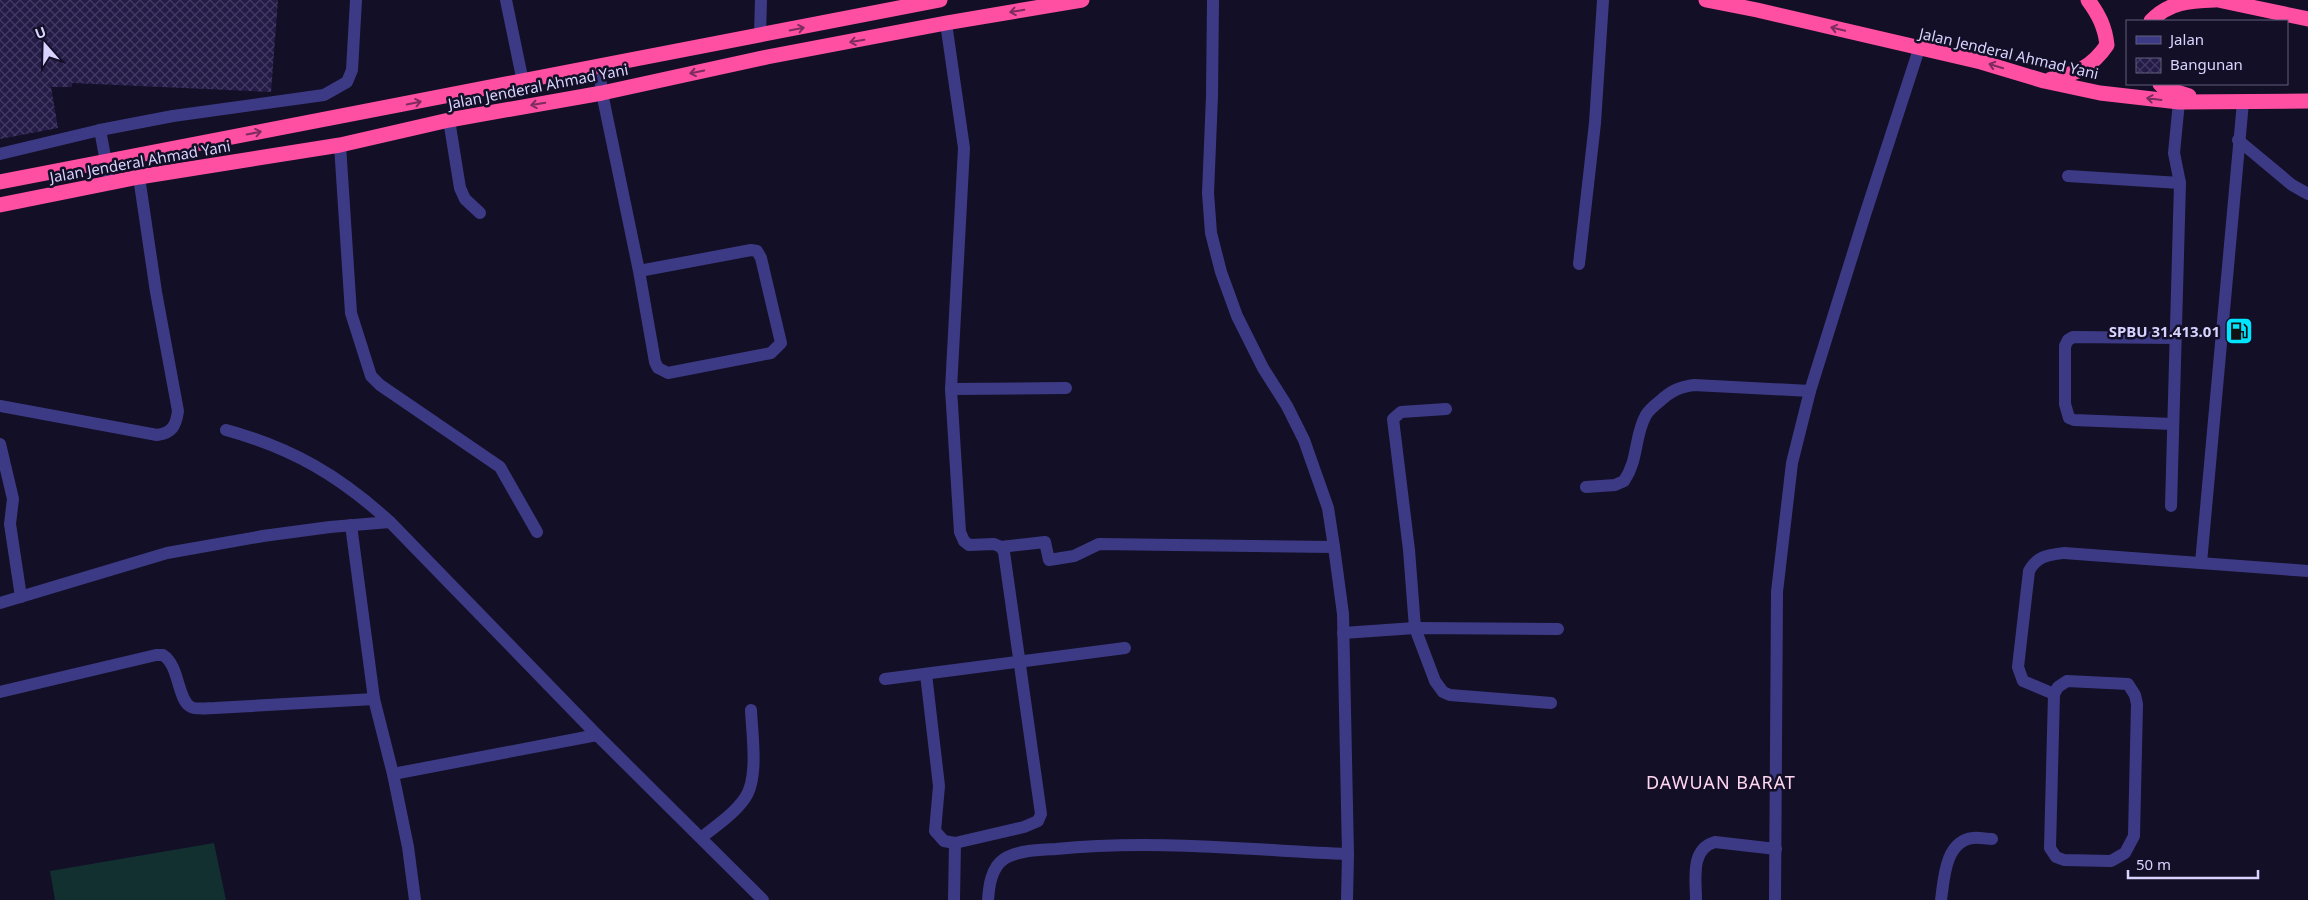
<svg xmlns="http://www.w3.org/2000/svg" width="2308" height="900" font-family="'Noto Sans',sans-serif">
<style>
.pitch{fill:#12302f}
.building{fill:url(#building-cross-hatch)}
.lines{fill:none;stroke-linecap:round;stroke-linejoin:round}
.minor{stroke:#3d3a85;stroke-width:12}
.highway{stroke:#ff4fa3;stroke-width:15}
.oneway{stroke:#7d2c5e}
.labels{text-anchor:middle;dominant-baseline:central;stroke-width:5;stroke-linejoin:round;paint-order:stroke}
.street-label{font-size:15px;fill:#d9d4ff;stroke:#130f26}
.poi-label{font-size:15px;font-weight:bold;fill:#d9d4ff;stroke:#130f26;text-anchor:end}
.quarter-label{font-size:18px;letter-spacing:1px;fill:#ffd6f0;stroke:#130f26}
</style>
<defs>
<pattern id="building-cross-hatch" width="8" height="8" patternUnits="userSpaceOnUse" patternTransform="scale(1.25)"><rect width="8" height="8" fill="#241b47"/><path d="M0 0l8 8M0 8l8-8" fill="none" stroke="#433b63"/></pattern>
</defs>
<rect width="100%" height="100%" fill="#130f26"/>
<polygon class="pitch" points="214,843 226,900 55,900 50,871"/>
<polygon class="building" points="0,0 278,0 271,92 72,83 72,87 51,87 58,128 0,139"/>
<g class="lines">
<g class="minor">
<polyline points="506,0 523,82"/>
<polyline points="1213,0 1212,96 1208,193 1211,233 1221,272 1237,316 1263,368 1287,406 1304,440 1328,508 1334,547 1343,614 1348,854 1347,900"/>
<polyline points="946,23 964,148 951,389 960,532 964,541 969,545 994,544 1001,547 1045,542 1049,560 1074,556 1099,544 1334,547"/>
<polyline points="760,36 761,0"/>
<polyline points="599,67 602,93 639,271 655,362 658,368 668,373 771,353 781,343 761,258 757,251 751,250 639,271"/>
<polyline points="449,120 460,188 465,199 480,213"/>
<polyline points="100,130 110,183"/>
<polyline points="2238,140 2292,185 2308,194"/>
<polyline points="340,145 351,313 371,376 380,385 500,467 537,532"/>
<polyline points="0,154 100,130 173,116 324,95 347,82 352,70 356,0"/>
<polyline points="2068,176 2180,183"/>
<polyline points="1579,264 1595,123 1603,0"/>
<polyline points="951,389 1066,388"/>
<path d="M0,406l157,29c15,-2 19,-9 21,-24l-22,-119 -17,-115"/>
<polyline points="1446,409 1401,412 1393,419 1409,550 1415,628 1435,681 1443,692 1450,695 1551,703"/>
<polyline points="2173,424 2074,420 2069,418 2065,404 2065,346 2068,340 2073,337 2175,338"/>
<path d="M226,430c66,18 114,46 164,92l207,213 166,165"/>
<polyline points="0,444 13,499 10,524 21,597"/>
<path d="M1586,487l29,-2 9,-4c15,-22 10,-45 22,-66 3,-5 9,-10 14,-14 11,-10 19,-14 34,-16l116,6"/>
<polyline points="2171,506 2180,183 2174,153 2179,102"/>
<polyline points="351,525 374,699 393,774 408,847 415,900"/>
<polyline points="2201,563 2243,102"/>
<polyline points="0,603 167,553 263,536 330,527 390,522"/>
<polyline points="1343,633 1415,628 1558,629"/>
<polyline points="926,674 939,786 935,831 944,841 955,843 954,900"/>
<polyline points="885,679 1125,648"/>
<polygon points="2067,681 2128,684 2135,695 2137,704 2134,836 2125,853 2111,861 2064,860 2056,857 2050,848 2054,694 2058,687"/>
<path d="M0,692l156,-37h7c17,11 14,45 28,52 6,3 17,1 24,1l159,-9"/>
<path d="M2054,694l-31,-13 -5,-14 11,-96c8,-15 19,-16 35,-18l244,18"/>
<polyline points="393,774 597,735"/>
<path d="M701,838c15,-12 33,-24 44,-40 14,-20 7,-64 6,-88"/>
<polyline points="955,843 1024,827 1038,821 1041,814 1004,552 1001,547"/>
<path d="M988,900c1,-14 3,-32 16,-41 14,-9 36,-9 52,-10 97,-10 195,1 292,5"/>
<path d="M1696,900c0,-21 -6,-51 19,-58l61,7"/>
<polyline points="1775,900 1777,592 1792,463 1810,391 1864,218 1919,49"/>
<path d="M1941,900c3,-21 4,-59 32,-62 6,-1 13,1 19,1"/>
</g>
<g class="highway">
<polyline points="1706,0 1757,10 1981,62 2044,81 2100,93 2179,102 2308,101"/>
<polyline points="2218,0 2308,19"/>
<path d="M2151,21c18,-19 38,-20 64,-21"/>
<path d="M2051,79c25,-5 41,-12 56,-34 -2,-18 -8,-30 -19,-45"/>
<polyline points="2160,84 2164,88 2189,96"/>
<polyline points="0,182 940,0"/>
<polyline points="0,205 139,177 340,145 449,120 602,93 767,57 946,23 1082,0"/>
</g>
</g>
<defs><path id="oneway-shaft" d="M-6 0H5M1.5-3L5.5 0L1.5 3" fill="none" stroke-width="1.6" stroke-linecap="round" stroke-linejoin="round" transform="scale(1.25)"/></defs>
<g class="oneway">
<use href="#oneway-shaft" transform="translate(1017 11) rotate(170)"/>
<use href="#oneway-shaft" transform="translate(797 29) rotate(-11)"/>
<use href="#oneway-shaft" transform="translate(1838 29) rotate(-166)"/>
<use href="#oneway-shaft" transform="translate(857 41) rotate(170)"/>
<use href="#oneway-shaft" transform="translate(1996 66) rotate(-163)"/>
<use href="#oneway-shaft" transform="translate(697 72) rotate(168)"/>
<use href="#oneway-shaft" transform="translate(2154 99) rotate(-173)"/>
<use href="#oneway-shaft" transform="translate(414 103) rotate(-11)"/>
<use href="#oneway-shaft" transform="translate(538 104) rotate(170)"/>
<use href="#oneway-shaft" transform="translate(254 133) rotate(-11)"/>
</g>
<defs>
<g id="fuel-square" transform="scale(1.4375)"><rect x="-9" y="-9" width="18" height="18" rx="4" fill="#00e5ff" stroke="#130f26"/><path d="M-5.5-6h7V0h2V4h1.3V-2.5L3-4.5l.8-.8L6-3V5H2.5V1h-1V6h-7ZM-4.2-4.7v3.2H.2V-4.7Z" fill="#111"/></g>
</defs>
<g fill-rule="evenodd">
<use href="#fuel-square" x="2239" y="331"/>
</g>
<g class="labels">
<g class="street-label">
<text transform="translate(2009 53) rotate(13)">Jalan Jenderal Ahmad Yani</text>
<text transform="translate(538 86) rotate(-11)">Jalan Jenderal Ahmad Yani</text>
<text transform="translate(140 161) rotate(-10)">Jalan Jenderal Ahmad Yani</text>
</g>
<g class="poi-label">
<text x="2220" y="331">SPBU 31.413.01</text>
</g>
<g class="quarter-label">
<text x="1721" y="782">DAWUAN BARAT</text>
</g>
</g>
<rect x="2126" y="20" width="162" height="65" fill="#130f26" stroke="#625e7d"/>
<rect x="2136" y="36" width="25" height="8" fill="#3d3a85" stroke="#625e7d"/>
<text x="2170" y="45" font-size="15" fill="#d9d4ff">Jalan</text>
<rect x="2136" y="58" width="25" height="15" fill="url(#building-cross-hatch)" stroke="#625e7d"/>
<text x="2170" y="70" font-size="15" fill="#d9d4ff">Bangunan</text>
<g transform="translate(45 45) rotate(340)" stroke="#130f26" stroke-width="4" paint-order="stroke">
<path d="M0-4L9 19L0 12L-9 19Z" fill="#d9d4ff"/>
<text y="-8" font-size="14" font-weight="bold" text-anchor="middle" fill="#d9d4ff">U</text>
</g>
<path d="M2128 870v8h130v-8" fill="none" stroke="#d9d4ff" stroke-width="2.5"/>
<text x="2136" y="870" font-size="15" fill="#d9d4ff" stroke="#130f26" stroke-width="4" paint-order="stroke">50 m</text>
</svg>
